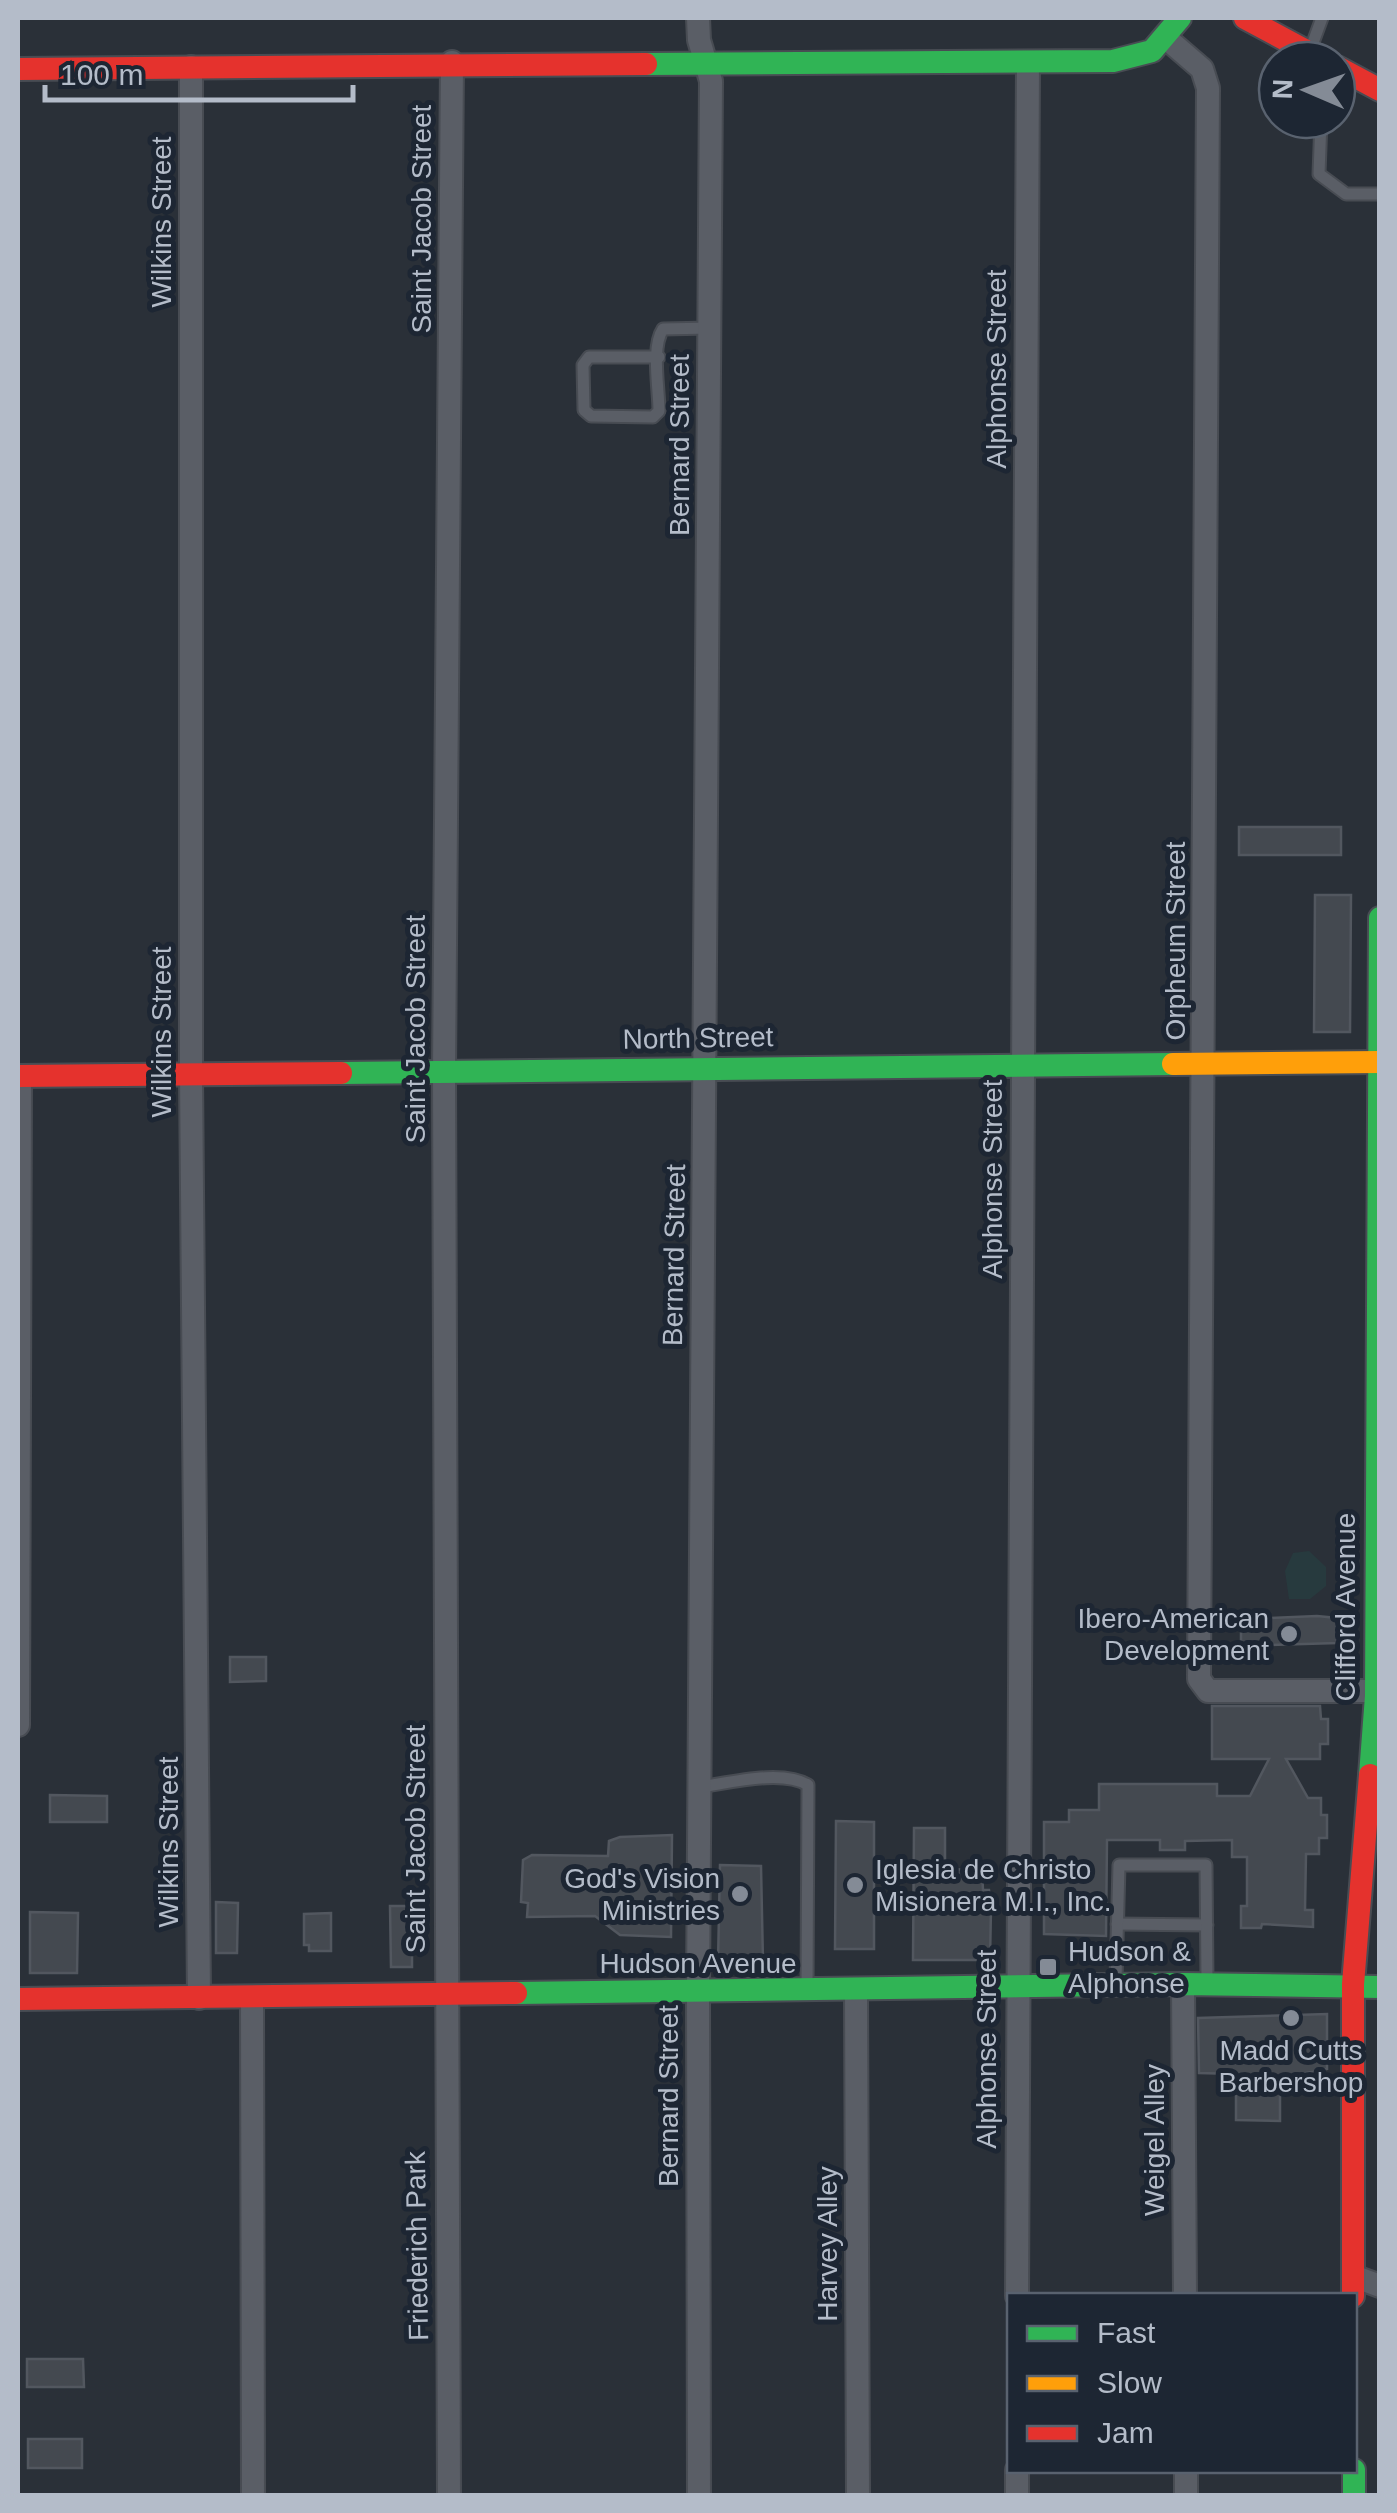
<svg xmlns="http://www.w3.org/2000/svg" width="1397" height="2513" font-family="Helvetica,sans-serif">
<style>
.green{fill:#273a3e}
.building{fill:#444950;stroke:#52575f;stroke-width:2.5}
.lines{fill:none;stroke-linecap:round;stroke-linejoin:round}
.lane-casing{stroke:#484c53;stroke-width:15}
.street-casing{stroke:#484c53;stroke-width:26}
.fast-casing{stroke:#484c53;stroke-width:26}
.slow-casing{stroke:#484c53;stroke-width:26}
.jam-casing{stroke:#484c53;stroke-width:26}
.lane{stroke:#5a5e66;stroke-width:11}
.street{stroke:#5a5e66;stroke-width:22}
.fast{stroke:#30b455;stroke-width:22}
.slow{stroke:#ff9f0a;stroke-width:22}
.jam{stroke:#e5322d;stroke-width:22}
.poi-dot{fill:#848b96;stroke:#1d2633;stroke-width:4}
.labels{text-anchor:middle;dominant-baseline:central;stroke-width:10;stroke-linejoin:round;paint-order:stroke}
.street-label{font-size:28px;fill:#b4bcc9;stroke:#1d2633}
.poi-label{font-size:28px;fill:#b4bcc9;stroke:#1d2633;text-anchor:end}
</style>
<rect width="100%" height="100%" fill="#2a3038"/>
<polygon class="green" points="1309,1551 1326,1567 1326,1586 1310,1599 1289,1599 1285,1571 1293,1553"/>
<g class="building">
<rect x="1239" y="827" width="102" height="28"/>
<polygon points="1315,895 1351,895 1350,1032 1314,1032"/>
<polygon points="1317,1616 1337,1618 1337,1643 1241,1646 1241,1626 1269,1625 1269,1618"/>
<polygon points="230,1657 266,1657 266,1681 230,1682"/>
<polygon points="1212,1706 1320,1706 1321,1719 1328,1719 1328,1744 1320,1744 1320,1759 1286,1759 1308,1798 1321,1798 1321,1815 1327,1815 1327,1838 1319,1838 1319,1854 1306,1854 1305,1910 1313,1910 1313,1927 1262,1924 1261,1928 1241,1928 1241,1906 1247,1906 1247,1857 1232,1857 1232,1840 1185,1841 1185,1850 1160,1850 1160,1840 1107,1840 1106,1936 1044,1934 1044,1822 1069,1822 1069,1810 1099,1810 1099,1784 1217,1784 1217,1796 1250,1796 1269,1759 1212,1759"/>
<polygon points="50,1795 107,1796 107,1822 50,1822"/>
<polygon points="836,1821 874,1822 874,1949 835,1949"/>
<polygon points="914,1828 945,1828 945,1869 982,1870 983,1890 989,1890 991,1908 990,1960 913,1960"/>
<polygon points="672,1835 671,1937 620,1935 595,1916 527,1917 528,1903 521,1902 523,1860 532,1855 608,1856 609,1841 620,1837"/>
<polygon points="720,1865 761,1866 763,1962 718,1963"/>
<polygon points="216,1902 238,1903 237,1953 216,1953"/>
<polygon points="390,1906 412,1906 412,1967 391,1967"/>
<polygon points="30,1912 78,1913 77,1973 30,1973"/>
<polygon points="331,1913 331,1951 309,1951 309,1945 304,1945 304,1914"/>
<polygon points="1327,2014 1327,2069 1301,2074 1301,2082 1280,2082 1280,2121 1236,2120 1236,2074 1199,2073 1198,2018"/>
<polygon points="27,2359 83,2359 84,2387 27,2387"/>
<rect x="28" y="2439" width="54" height="29"/>
</g>
<g class="lines">
<g class="lane-casing">
<g id="lane">
<polyline points="1311,48 1322,18"/>
<polyline points="1321,120 1319,174 1346,194 1380,194"/>
<path d="M659,357h-70l-6,8 1,45 7,6 62,1 6,-6c0,-22 -8,-64 4,-82l47,-1"/>
<path d="M700,1787c29,-4 82,-18 108,-2l-1,203"/>
<polyline points="1117,1924 1207,1925"/>
<polyline points="1116,1979 1119,1865 1206,1865 1207,1980"/>
</g>
</g>
<g class="street-casing">
<g id="street">
<polyline points="698,18 699,40 711,81 698,1992 699,2496"/>
<polyline points="1166,38 1202,69 1208,88 1199,1679 1208,1691 1376,1691"/>
<polyline points="191,67 191,1075 199,1998"/>
<polyline points="18,1725 20,1076"/>
<polyline points="1183,1984 1185,2296"/>
<polyline points="856,1992 858,2496"/>
<polyline points="252,1997 253,2496"/>
<polyline points="1353,2276 1380,2286"/>
<polyline points="1017,2296 1028,62"/>
<polyline points="1017,2470 1017,2496"/>
<polyline points="1186,2470 1186,2496"/>
<polyline points="449,2496 444,1072 452,62"/>
</g>
</g>
<g class="fast-casing">
<g id="fast">
<polyline points="646,64 1113,61 1152,51 1180,18"/>
<polyline points="341,1073 1173,1064"/>
<polyline points="1370,1775 1376,1696 1380,918"/>
<polyline points="516,1993 1183,1984 1380,1987"/>
<polyline points="1354,2470 1354,2496"/>
</g>
</g>
<g class="slow-casing">
<polyline id="slow" points="1173,1064 1380,1062"/>
</g>
<g class="jam-casing">
<g id="jam">
<polyline points="1245,18 1323,60"/>
<polyline points="1337,67 1380,90"/>
<polyline points="18,69 646,64"/>
<polyline points="18,1076 341,1073"/>
<polyline points="18,1999 516,1993"/>
<polyline points="1353,2296 1353,1984 1370,1775"/>
</g>
</g>
<use href="#lane" class="lane"/>
<use href="#street" class="street"/>
<use href="#fast" class="fast"/>
<use href="#slow" class="slow"/>
<use href="#jam" class="jam"/>
</g>
<g class="poi-dot">
<circle cx="1289" cy="1634" r="10"/>
<circle cx="855" cy="1885" r="10"/>
<circle cx="740" cy="1894" r="10"/>
<rect x="1038" y="1957" width="20" height="20" rx="5"/>
<circle cx="1291" cy="2018" r="10"/>
</g>
<g class="labels">
<g class="street-label">
<text transform="translate(421 219) rotate(-90)">Saint Jacob Street</text>
<text transform="translate(161 222) rotate(-90)">Wilkins Street</text>
<text transform="translate(996 369) rotate(-90)">Alphonse Street</text>
<text transform="translate(679 445) rotate(-90)">Bernard Street</text>
<text transform="translate(1175 941) rotate(-90)">Orpheum Street</text>
<text transform="translate(415 1029) rotate(-90)">Saint Jacob Street</text>
<text transform="translate(161 1032) rotate(-90)">Wilkins Street</text>
<text transform="translate(698 1038) rotate(-1)">North Street</text>
<text transform="translate(992 1179) rotate(-90)">Alphonse Street</text>
<text transform="translate(674 1255) rotate(-89)">Bernard Street</text>
<text transform="translate(1345 1607) rotate(-90)">Clifford Avenue</text>
<text transform="translate(415 1839) rotate(-90)">Saint Jacob Street</text>
<text transform="translate(168 1842) rotate(-90)">Wilkins Street</text>
<text x="698" y="1963">Hudson Avenue</text>
<text transform="translate(986 2049) rotate(-90)">Alphonse Street</text>
<text transform="translate(668 2096) rotate(-90)">Bernard Street</text>
<text transform="translate(1154 2140) rotate(-90)">Weigel Alley</text>
<text transform="translate(827 2244) rotate(-90)">Harvey Alley</text>
<text transform="translate(417 2246) rotate(-91)">Friederich Park</text>
</g>
<g class="poi-label">
<text x="1269" y="1618">Ibero-American<tspan x="1269" dy="32">Development</tspan></text>
<text x="875" y="1869" text-anchor="start">Iglesia de Christo<tspan x="875" dy="32">Misionera M.I., Inc.</tspan></text>
<text x="720" y="1878">God's Vision<tspan x="720" dy="32">Ministries</tspan></text>
<text x="1068" y="1951" text-anchor="start">Hudson &amp;<tspan x="1068" dy="32">Alphonse</tspan></text>
<text x="1291" y="2050" text-anchor="middle">Madd Cutts<tspan x="1291" dy="32">Barbershop</tspan></text>
</g>
</g>
<rect width="1397" height="2513" fill="none" stroke="#b4bcc9" stroke-width="40"/>
<rect x="1007" y="2293" width="350" height="180" fill="#1d2633" stroke="#59626f" stroke-width="2.5"/>
<rect x="1027" y="2326" width="50" height="15" fill="#30b455" stroke="#59626f" stroke-width="2.5"/>
<text x="1097" y="2343" font-size="30" fill="#b4bcc9">Fast</text>
<rect x="1027" y="2376" width="50" height="15" fill="#ff9f0a" stroke="#59626f" stroke-width="2.5"/>
<text x="1097" y="2393" font-size="30" fill="#b4bcc9">Slow</text>
<rect x="1027" y="2426" width="50" height="15" fill="#e5322d" stroke="#59626f" stroke-width="2.5"/>
<text x="1097" y="2443" font-size="30" fill="#b4bcc9">Jam</text>
<g transform="translate(1307 90) rotate(272)"><circle r="48" fill="#1d2633" stroke="#59626f" stroke-width="2.5"/>
<path d="M0-8L18 38L0 25L-18 38Z" fill="#848b96"/>
<text y="-15" font-size="28" font-weight="bold" text-anchor="middle" fill="#b4bcc9">N</text>
</g>
<path d="M45 85v15h308v-15" fill="none" stroke="#b4bcc9" stroke-width="5"/>
<text x="60" y="85" font-size="30" fill="#b4bcc9" stroke="#1d2633" stroke-width="8" paint-order="stroke">100 m</text>
</svg>
